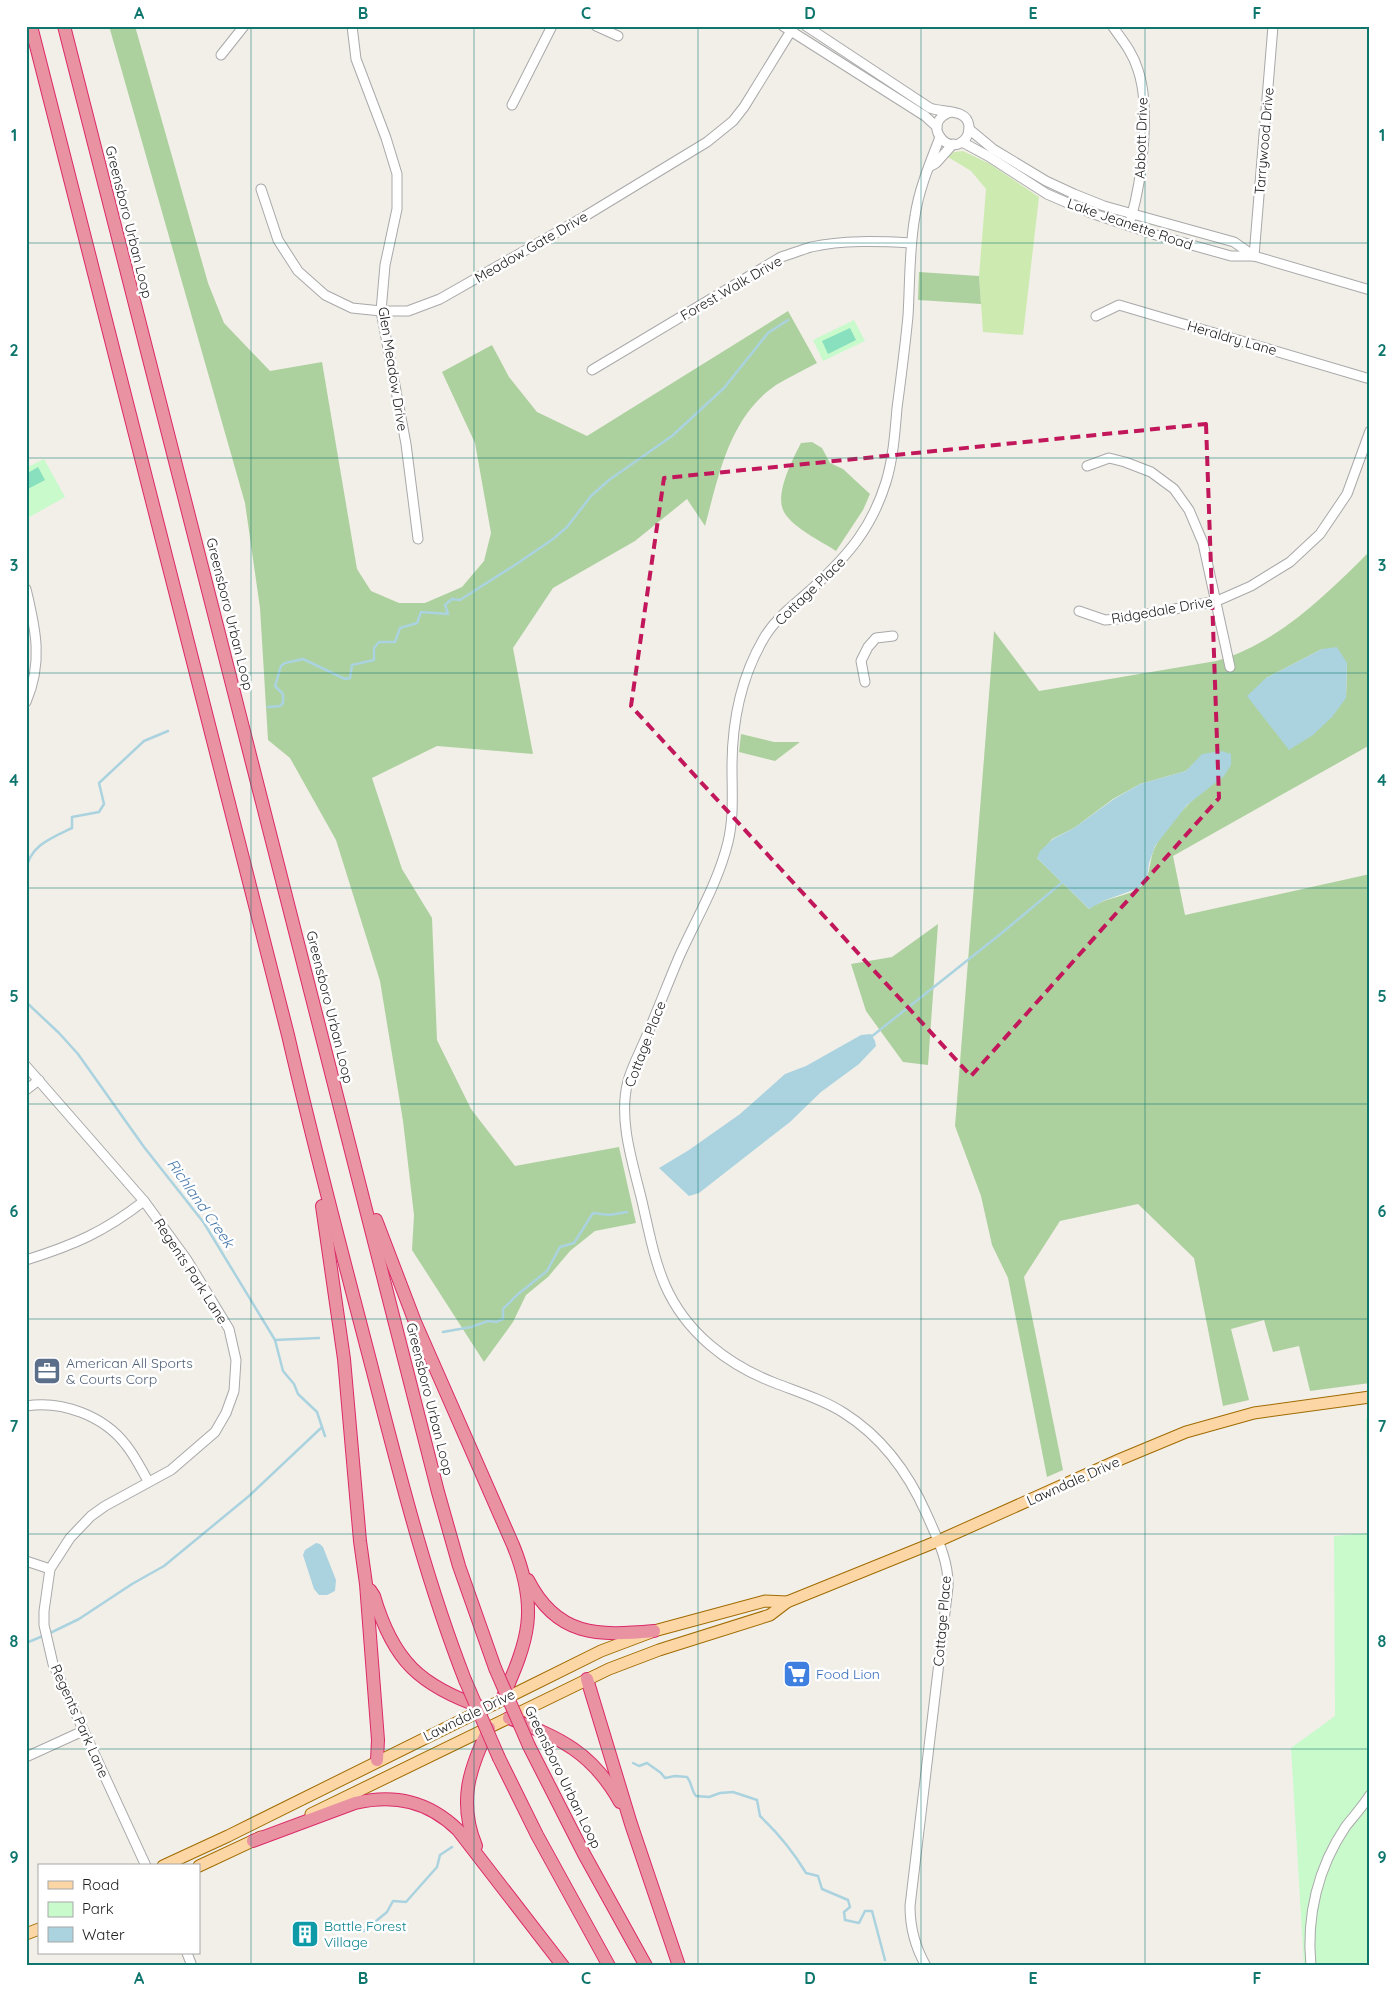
<svg xmlns="http://www.w3.org/2000/svg" width="1396" height="1992" font-family="Quicksand,sans-serif">
<style>
.grass{fill:#cdebb0}
.forest{fill:#add19e;fill-rule:evenodd}
.park{fill:#c8facc}
.pitch{fill:#88e0be}
.water{fill:#aad3df}
.lines{fill:none;stroke-linecap:round;stroke-linejoin:round}
.stream{stroke:#aad3df;stroke-width:2.5}
.minor-casing{stroke:#a9a9a9;stroke-width:11}
.major-casing{stroke:#a06b00;stroke-width:13}
.highway-casing{stroke:#dc2a67;stroke-width:14}
.minor{stroke:#fff;stroke-width:9}
.major{stroke:#fcd6a4;stroke-width:11}
.highway{stroke:#e892a2;stroke-width:12}
.highway-bridge-casing{stroke:#dc2a67;stroke-width:14;stroke-linecap:butt}
.highway-bridge{stroke:#e892a2;stroke-width:12}
.marked{fill:none;stroke:#c2185b;stroke-width:4;stroke-dasharray:10 6;stroke-linejoin:round}
.grid{fill:none;stroke:#0f766e;stroke-width:1;stroke-opacity:0.55}
.labels{text-anchor:middle;dominant-baseline:central;stroke-width:5;stroke-linejoin:round;paint-order:stroke}
.street-label{font-size:14px;fill:#222;stroke:#fff}
.service-label{font-size:14px;fill:#4e5e75;stroke:#fff;text-anchor:start}
.shop-label{font-size:14px;fill:#366cbe;stroke:#fff;text-anchor:start}
.culture-label{font-size:14px;fill:#0d838f;stroke:#fff;text-anchor:start}
.water-label{font-size:15px;font-style:italic;fill:#4a7aab;stroke:#fff}
.neatline{fill:none;stroke:#0f766e;stroke-width:2}
.grid-label{font-size:16px;text-anchor:middle;font-weight:bold;fill:#0f766e}
</style>
<rect width="100%" height="100%" fill="#f2efe9"/>
<polygon class="grass" points="963,151 990,164 1039,197 1023,335 983,332 979,276 986,189 971,171 948,157 954,152"/>
<g class="forest">
<path d="M109,26h26l73,257 16,40 46,48 52,-9 35,207 14,22 28,12h26l37,-16 22,-26 7,-28 -16,-90 -33,-71 50,-27 17,32 28,35 50,24 201,-125 29,52c-13,7 -28,14 -41,22 -47,32 -57,90 -71,141l-18,-27 -52,42 -82,47 -40,60 20,106 -96,-8 -65,32 30,91 30,49 5,122 34,69 44,57 104,-19 17,76 -41,8 -25,20 -22,26 -22,18 -13,27 -29,40 -72,-112 2,-35 -11,-94 -23,-140 -44,-141 -46,-82 -22,-18 -8,-132 -15,-105z"/>
<polygon points="919,272 979,276 981,304 918,300"/>
<path d="M812,442l10,6 8,15 13,6 27,25 -7,16 -27,41c-15,-10 -43,-23 -52,-39 -10,-18 9,-53 17,-69z"/>
<path d="M1370,551v194l-197,111 12,59 185,-41v509l-60,8 -11,-45 -26,6 -9,-32 -33,9 18,71 -26,6 -29,-148 -56,-54 -78,17 -36,56 39,193 -16,7 -39,-199 -16,-33 -11,-49 -26,-70 39,-495 45,60 177,-30c61,-17 110,-66 154,-110zM1322,649l25,14 -1,35 -80,-20zM1203,754l-4,40c-16,15 -39,39 -46,58 -4,12 -3,28 -14,36 -13,9 -34,9 -50,21l-52,-51 15,-19 22,-11 39,-29 27,-15 46,-13z"/>
<polygon points="741,734 774,742 800,742 775,761 739,752"/>
<polygon points="938,924 928,1065 903,1062 866,1011 851,964 892,957"/>
</g>
<g class="park">
<polygon points="854,320 865,341 823,361 813,340"/>
<polygon points="44,459 65,497 26,519 26,468"/>
<polygon points="1370,1417 1370,1966 1304,1966 1291,1748 1335,1716 1334,1536 1368,1533 1366,1418"/>
</g>
<g class="pitch">
<polygon points="850,328 856,340 828,354 822,341"/>
<polygon points="38,467 45,480 26,490 26,474"/>
</g>
<g class="water">
<polygon points="1337,647 1347,663 1346,698 1332,717 1313,735 1289,750 1247,696 1266,678 1322,649"/>
<polygon points="1221,751 1231,754 1231,765 1224,776 1187,805 1155,846 1149,863 1147,879 1139,888 1103,901 1089,909 1037,858 1040,851 1053,839 1074,828 1114,799 1140,784 1186,771 1202,754"/>
<polygon points="871,1034 875,1041 876,1046 859,1064 821,1092 790,1122 699,1193 689,1196 659,1168 689,1150 740,1114 785,1074 806,1066 861,1035"/>
<polygon points="316,1543 320,1544 323,1547 336,1580 335,1591 327,1595 319,1595 314,1589 303,1555 305,1550"/>
</g>
<g class="lines">
<g class="stream">
<polyline points="268,707 280,706 283,703 283,694 275,686 281,666 285,663 303,659 345,679 350,678 352,665 374,660 374,648 379,642 395,642 400,628 417,623 421,612 448,614 445,605 452,599 460,600 518,563 553,539 567,527 591,496 609,480 672,436 724,388 768,333 788,320"/>
<path d="M26,871c3,-25 25,-33 46,-43v-11l27,-5 5,-8 -5,-21 45,-42 24,-10"/>
<polyline points="26,1002 59,1033 78,1054 144,1147 204,1223 275,1340 283,1371 294,1384 298,1394 317,1412 325,1436"/>
<polyline points="871,1037 1003,932 1065,880"/>
<polyline points="443,1332 471,1327 488,1321 496,1322 503,1319 503,1309 517,1295 547,1271 560,1247 574,1243 593,1213 609,1215 627,1212"/>
<polyline points="275,1340 319,1338"/>
<polyline points="48,1634 79,1619 132,1584 164,1566 249,1496 321,1428"/>
<polyline points="26,1643 43,1636"/>
<path d="M633,1763l6,3 8,-3 14,10 4,5 10,-2 12,1c5,6 4,13 9,19l13,1 11,-4 13,-1 24,8 3,16c19,18 33,35 46,57l12,3 4,13 26,11 2,7 -6,5 1,8 14,3 6,-12h7l13,49"/>
<polyline points="364,1931 387,1912 393,1901 406,1902 437,1867 440,1855 452,1847"/>
</g>
<g class="minor-casing">
<g id="minor">
<polyline points="352,26 356,59 386,138 397,174 397,209 385,265 381,311 406,444 418,539"/>
<polyline points="596,26 618,36"/>
<polyline points="783,26 925,116 937,127"/>
<path d="M806,26l124,82c12,5 37,0 39,18 0,4 0,8 -3,12 -17,22 -47,-16 -15,-26"/>
<path d="M1113,27c10,14 20,26 25,43 13,38 4,110 -7,148"/>
<polyline points="221,55 244,26"/>
<polyline points="512,105 552,26"/>
<polyline points="969,129 993,149 1046,181 1074,194 1104,206 1234,242 1254,256 1370,290"/>
<polyline points="962,142 988,156 1047,194 1091,213 1156,235 1231,256 1254,256"/>
<polyline points="929,167 936,163 953,144"/>
<polyline points="261,189 278,240 298,271 325,295 352,308 381,311 408,311 440,299 582,218 707,142 733,121 744,107 794,26"/>
<polyline points="1254,256 1273,26"/>
<polyline points="1096,316 1119,305 1370,379"/>
<path d="M592,370l189,-113c10,-3 20,-7 30,-10 32,-7 67,-6 100,-4"/>
<polyline points="1087,466 1109,458 1125,462 1151,472 1174,489 1189,510 1203,543 1230,667"/>
<path d="M26,589c10,41 17,74 0,113"/>
<polyline points="1079,611 1105,620 1127,618 1217,601 1251,586 1290,562 1320,534 1347,494 1370,431"/>
<polyline points="865,682 861,661 868,647 876,638 893,636"/>
<polyline points="26,1066 144,1201 187,1260 229,1329 236,1360 234,1391 226,1413 215,1432 171,1470 105,1506 91,1516 70,1538 50,1569 44,1611 44,1625 53,1664 146,1866"/>
<polyline points="26,1090 39,1080"/>
<path d="M26,1260c48,-15 78,-28 118,-59"/>
<path d="M26,1406c36,-6 78,10 100,39 9,11 15,24 22,36"/>
<polyline points="26,1561 50,1569"/>
<polyline points="26,1757 83,1731"/>
<polyline points="187,1953 192,1966"/>
<path d="M926,1966c-11,-19 -16,-38 -16,-60l38,-319c1,-26 -11,-49 -21,-72 -18,-41 -45,-78 -83,-102 -22,-14 -46,-21 -69,-30 -47,-18 -89,-50 -110,-98 -12,-28 -17,-59 -24,-88 -9,-36 -23,-79 -13,-116 4,-15 13,-31 19,-46 11,-26 21,-52 32,-78 17,-38 39,-74 49,-115 6,-25 4,-50 4,-75 0,-45 9,-90 32,-129 13,-22 34,-36 52,-53 34,-32 56,-58 70,-103 7,-23 9,-49 11,-74 4,-30 8,-61 11,-92 2,-33 1,-67 7,-100 4,-27 15,-53 25,-79"/>
<path d="M1311,1966c-5,-50 7,-99 35,-140 8,-10 17,-20 24,-31"/>
</g>
</g>
<g class="major-casing">
<g id="major">
<polyline points="311,1814 609,1669 659,1650 770,1615 787,1602 938,1541 1121,1459 1186,1432 1254,1413 1370,1397"/>
<polyline points="163,1866 228,1836 601,1651 654,1631 765,1601 787,1602"/>
<polyline points="199,1866 261,1837"/>
<polyline points="26,1934 39,1929"/>
</g>
</g>
<g class="highway-casing">
<g id="highway">
<path d="M31,26l257,1009c26,113 56,225 85,337 27,104 53,208 92,308"/>
<polyline points="64,26 438,1492 459,1566 495,1668"/>
<polyline points="322,1206 344,1359 360,1541 366,1584 378,1740 377,1760"/>
<path d="M376,1220l39,102 98,223c26,64 16,94 -11,154"/>
<path d="M528,1580c29,57 70,56 126,51"/>
<path d="M370,1590l4,6c19,65 46,90 110,112"/>
<polyline points="587,1679 631,1824 679,1966"/>
<path d="M509,1718c51,20 83,34 111,84"/>
<polyline points="529,1746 584,1854 646,1966"/>
<polyline points="499,1758 537,1835 609,1966"/>
<path d="M253,1841l102,-38c40,-9 73,-2 103,27l105,136"/>
<path d="M476,1846c-18,-44 -7,-77 13,-118"/>
</g>
</g>
<use href="#minor" class="minor"/>
<use href="#major" class="major"/>
<use href="#highway" class="highway"/>
<g class="highway-bridge-casing">
<g id="highway-bridge">
<polyline points="495,1668 529,1746"/>
<polyline points="465,1680 499,1758"/>
</g>
</g>
<use href="#highway-bridge" class="highway-bridge"/>
</g>
<path class="marked" d="M1206,424l13,374 -248,278 -340,-370 33,-228z"/>
<path class="grid" d="M251,26v1940M474,26v1940M698,26v1940M921,26v1940M1145,26v1940M26,243h1344M26,458h1344M26,673h1344M26,888h1344M26,1104h1344M26,1319h1344M26,1534h1344M26,1749h1344"/>
<defs>
<g id="office-square" transform="scale(1.4375)"><rect x="-9" y="-9" width="18" height="18" rx="4" fill="#5c6f8a" stroke="#fff"/><path d="M-6-3h4V-5.5h4V-3h4V5H-6ZM-1-4.5V-3h2v-1.5ZM-6 0V1H6V0Z" fill="#fff"/></g>
<g id="supermarket-square" transform="scale(1.4375)"><rect x="-9" y="-9" width="18" height="18" rx="4" fill="#3f7fe0" stroke="#fff"/><path d="M-6-5.5h2.5l.6 2H6L4.5 2H-2.5L-4.4-4H-6ZM-1.5 3.2a1.3 1.3 0 1 0 .1 0ZM3 3.2a1.3 1.3 0 1 0 .1 0Z" fill="#fff"/></g>
<g id="building-square" transform="scale(1.4375)"><rect x="-9" y="-9" width="18" height="18" rx="4" fill="#0f9aa8" stroke="#fff"/><path d="M-4-6H4V6H1V3H-1V6H-4ZM-2.5-4.3h1.7v1.8h-1.7ZM.8-4.3h1.7v1.8H.8ZM-2.5-1h1.7V.8h-1.7ZM.8-1h1.7V.8H.8Z" fill="#fff"/></g>
</defs>
<g fill-rule="evenodd">
<use href="#office-square" x="47" y="1371"/>
<use href="#supermarket-square" x="797" y="1674"/>
<use href="#building-square" x="305" y="1934"/>
</g>
<g class="labels">
<g class="street-label">
<text transform="translate(1141 138) rotate(-88)">Abbott Drive</text>
<text transform="translate(1264 141) rotate(-85)">Tarrywood Drive</text>
<text transform="translate(129 222) rotate(76)">Greensboro Urban Loop</text>
<text transform="translate(1130 224) rotate(19)">Lake Jeanette Road</text>
<text transform="translate(531 247) rotate(-30)">Meadow Gate Drive</text>
<text transform="translate(731 288) rotate(-30)">Forest Walk Drive</text>
<text transform="translate(1232 338) rotate(16)">Heraldry Lane</text>
<text transform="translate(393 369) rotate(81)">Glen Meadow Drive</text>
<text transform="translate(810 591) rotate(-44)">Cottage Place</text>
<text transform="translate(1162 610) rotate(-10)">Ridgedale Drive</text>
<text transform="translate(230 614) rotate(76)">Greensboro Urban Loop</text>
<text transform="translate(330 1007) rotate(76)">Greensboro Urban Loop</text>
<text transform="translate(645 1044) rotate(-69)">Cottage Place</text>
<text transform="translate(191 1271) rotate(57)">Regents Park Lane</text>
<text transform="translate(430 1399) rotate(76)">Greensboro Urban Loop</text>
<text transform="translate(1073 1481) rotate(-24)">Lawndale Drive</text>
<text transform="translate(942 1621) rotate(-85)">Cottage Place</text>
<text transform="translate(469 1715) rotate(-26)">Lawndale Drive</text>
<text transform="translate(80 1721) rotate(66)">Regents Park Lane</text>
<text transform="translate(563 1777) rotate(64)">Greensboro Urban Loop</text>
</g>
<g class="service-label">
<text x="66" y="1363">American All Sports<tspan x="66" dy="16">&amp; Courts Corp</tspan></text>
</g>
<g class="shop-label">
<text x="816" y="1674">Food Lion</text>
</g>
<g class="culture-label">
<text x="324" y="1926">Battle Forest<tspan x="324" dy="16">Village</tspan></text>
</g>
<g class="water-label">
<text transform="translate(201 1203) rotate(55)">Richland Creek</text>
</g>
</g>
<rect width="1396" height="1992" fill="none" stroke="#ffffff" stroke-width="55"/>
<rect x="38" y="1864" width="162" height="90" fill="#ffffff" stroke="#a7a7a7"/>
<rect x="48" y="1881" width="25" height="8" fill="#fcd6a4" stroke="#a7a7a7"/>
<text x="82" y="1890" font-size="15" fill="#222222">Road</text>
<rect x="48" y="1902" width="25" height="15" fill="#c8facc" stroke="#a7a7a7"/>
<text x="82" y="1914" font-size="15" fill="#222222">Park</text>
<rect x="48" y="1927" width="25" height="15" fill="#aad3df" stroke="#a7a7a7"/>
<text x="82" y="1940" font-size="15" fill="#222222">Water</text>
<rect x="28" y="28" width="1340" height="1936" class="neatline"/>
<g class="grid-label">
<text x="139" y="19">A</text>
<text x="363" y="19">B</text>
<text x="586" y="19">C</text>
<text x="810" y="19">D</text>
<text x="1033" y="19">E</text>
<text x="1257" y="19">F</text>
<text x="14" y="141">1</text>
<text x="1382" y="141">1</text>
<text x="14" y="356">2</text>
<text x="1382" y="356">2</text>
<text x="14" y="571">3</text>
<text x="1382" y="571">3</text>
<text x="14" y="786">4</text>
<text x="1382" y="786">4</text>
<text x="14" y="1002">5</text>
<text x="1382" y="1002">5</text>
<text x="14" y="1217">6</text>
<text x="1382" y="1217">6</text>
<text x="14" y="1432">7</text>
<text x="1382" y="1432">7</text>
<text x="14" y="1647">8</text>
<text x="1382" y="1647">8</text>
<text x="14" y="1863">9</text>
<text x="1382" y="1863">9</text>
<text x="139" y="1984">A</text>
<text x="363" y="1984">B</text>
<text x="586" y="1984">C</text>
<text x="810" y="1984">D</text>
<text x="1033" y="1984">E</text>
<text x="1257" y="1984">F</text>
</g>
</svg>
